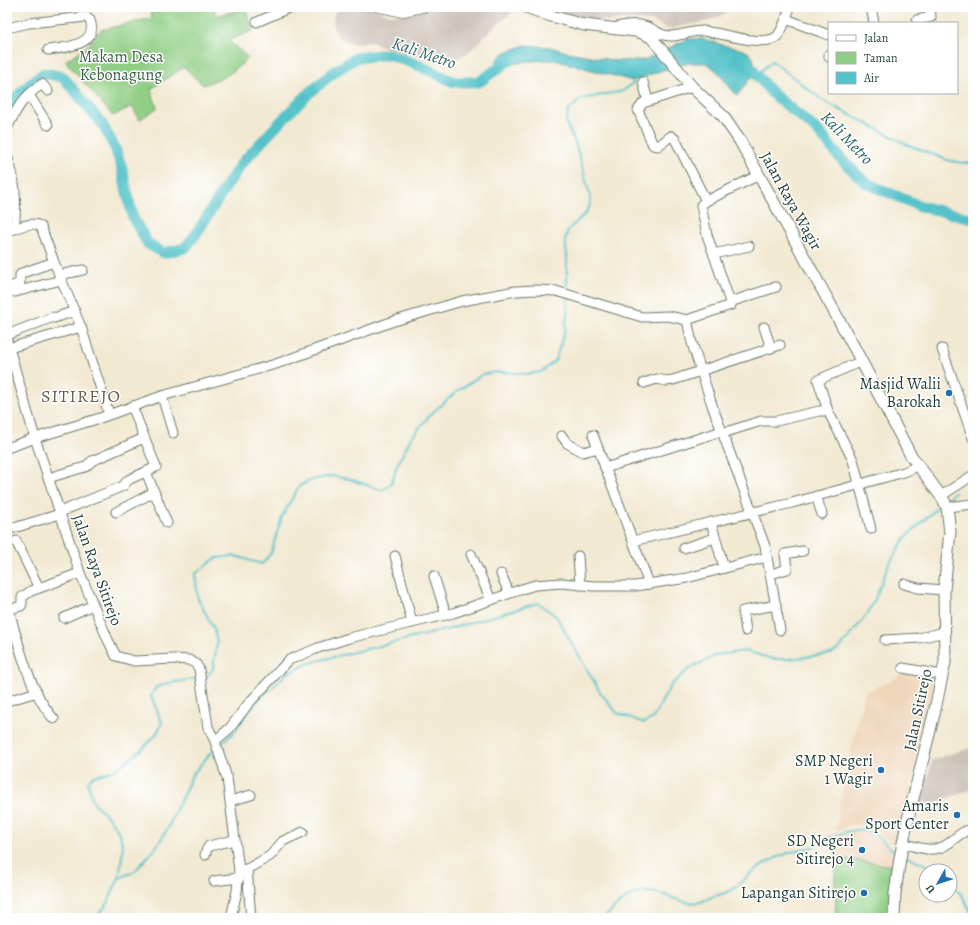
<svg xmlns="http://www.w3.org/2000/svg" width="980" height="925" font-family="Alegreya,serif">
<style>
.built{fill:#efd6bb}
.industrial{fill:#cdc2b9}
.green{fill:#90ce85;stroke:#58865c}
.water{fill:#54c2c9;stroke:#3a807e}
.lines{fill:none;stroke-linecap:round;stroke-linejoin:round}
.stream{stroke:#54c2c9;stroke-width:2}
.river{stroke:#54c2c9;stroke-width:11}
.minor-casing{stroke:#69796b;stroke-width:11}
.major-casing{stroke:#69796b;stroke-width:13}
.minor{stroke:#fff;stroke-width:9}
.major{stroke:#fff;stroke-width:11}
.poi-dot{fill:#1f6fb2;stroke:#fff;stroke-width:1.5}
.labels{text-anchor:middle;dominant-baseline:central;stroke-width:3;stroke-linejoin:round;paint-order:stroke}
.park-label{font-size:16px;fill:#3b6148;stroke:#fff}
.street-label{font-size:16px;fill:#1f3d34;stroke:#fff}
.poi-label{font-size:16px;fill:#1f3d34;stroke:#fff;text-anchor:end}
.water-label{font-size:17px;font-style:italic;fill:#2f6561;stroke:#fff}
.quarter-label{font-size:18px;letter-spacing:1px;fill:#665c4c;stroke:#fff}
</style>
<rect width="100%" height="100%" fill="#fff"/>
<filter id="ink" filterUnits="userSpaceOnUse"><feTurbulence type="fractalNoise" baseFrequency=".025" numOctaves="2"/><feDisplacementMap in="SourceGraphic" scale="8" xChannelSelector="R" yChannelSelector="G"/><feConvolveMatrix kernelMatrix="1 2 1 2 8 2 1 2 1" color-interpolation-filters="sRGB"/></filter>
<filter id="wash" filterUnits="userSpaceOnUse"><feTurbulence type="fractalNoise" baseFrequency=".012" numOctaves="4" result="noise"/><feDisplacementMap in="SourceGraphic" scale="16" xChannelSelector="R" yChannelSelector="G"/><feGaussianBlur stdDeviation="0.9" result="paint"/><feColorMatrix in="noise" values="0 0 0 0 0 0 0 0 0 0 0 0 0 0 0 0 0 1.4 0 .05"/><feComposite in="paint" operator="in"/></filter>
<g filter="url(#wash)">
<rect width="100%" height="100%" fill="#f2e9d2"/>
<g class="built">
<polygon points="907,670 937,677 897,845 893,844 872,829 862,825 852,825 836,831 840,804 857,725 865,692 893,680"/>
<polygon points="852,832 867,833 883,844 895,855 893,866 834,857 836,838"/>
</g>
<g class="industrial">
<polygon points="340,7 371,7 390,15 414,12 430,7 508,7 514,10 490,31 467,53 457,59 446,62 389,50 372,42 353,44 339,38 333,27 334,14"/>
<polygon points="544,7 733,7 724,14 712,20 670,29 663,27 652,21 637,20 605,21 590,19 556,11"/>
<polygon points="973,747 973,789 920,808 932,760"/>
</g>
<g class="green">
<polygon points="150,7 214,7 216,16 246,9 253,31 228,40 248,58 236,69 224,77 203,85 184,67 151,89 157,108 139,120 132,106 113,116 65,61 88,46 101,30 152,18"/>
<polygon points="834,857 893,866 888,918 836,918"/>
</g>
<path class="water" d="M687,39c6,0 13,-1 19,1 7,1 14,5 21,6 10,3 27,3 27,18l4,3 -21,29 -20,-25 -11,-8h-17l-26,7 -30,11 -79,-21 -26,1 -24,5 -8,-5 8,-8 21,-8 25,2 17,5 50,9 28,-1z"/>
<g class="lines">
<g class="stream">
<polyline points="754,71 761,71 772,61 822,100 908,145 950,161 973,164"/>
<polyline points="567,290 567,255 565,240 568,230 586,213 590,205 590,195 575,142 566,123 568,111 581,99 623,91 632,84 635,79"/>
<polyline points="947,498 955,492"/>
<polyline points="203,677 208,676 213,668 217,643 214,629 198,599 195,574 216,558 235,556 262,564 271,553 282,517 299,486 311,480 332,476 349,479 382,490 391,485 397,465 411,438 431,414 456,392 483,374 500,372 528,374 541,372 555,361 565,330 568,308 567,297"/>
<polyline points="220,745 234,732 251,708 286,674 309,663 449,629 538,603 556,616 600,692 617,713 644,723 653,718 671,685 690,668 717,655 745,651 773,659 788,659 831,654 841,647 868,613 875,599 888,566 905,538 941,504"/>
<polyline points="906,857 923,863 933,871"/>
<polyline points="120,878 135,871 154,850 168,828 192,775 214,749"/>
<polyline points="950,884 962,895 973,916"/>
<polyline points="95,918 106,906 119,878 123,848 120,834 109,818 93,802 88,783 92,777 117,769 141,750 156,735 162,723 151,696 156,687 170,683 199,678"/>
<path d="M604,918c23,-23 36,-34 69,-20 8,3 18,6 27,4 4,-1 7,-3 11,-5 9,-3 18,-3 25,-10 8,-7 16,-16 25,-21 10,-6 23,-12 34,-15 6,-1 12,-2 17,-4 4,-2 7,-5 11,-7 10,-4 30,-12 40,-10 13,2 23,15 32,22"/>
</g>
<g class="river">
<polyline points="742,66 753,71 772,93 818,131 840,158 866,183 920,206 973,219"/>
<path d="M7,110c9,-15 23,-27 37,-37l19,4 39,47 13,24 6,17 12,53 15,26 16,9 21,-5 11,-14 31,-49 14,-21 42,-45 25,-25 26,-22 22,-14 32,-4 32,12 34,16h25l35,-25"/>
</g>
</g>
</g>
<g filter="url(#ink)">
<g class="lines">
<g class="minor-casing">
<g id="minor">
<polyline points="378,7 401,12 424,7"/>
<polyline points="871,7 874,23"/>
<polyline points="786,19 829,35"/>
<polyline points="257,22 291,7"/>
<polyline points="918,23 917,20 931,17 930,7"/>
<path d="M617,27c12,-3 22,-4 33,1 5,2 9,6 14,7 12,4 27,-5 39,-4 19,2 54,14 70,8 9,-3 14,-24 17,-32"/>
<path d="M7,28l22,-5 57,-6 4,3c9,25 -25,28 -42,30"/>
<polyline points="829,54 829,57"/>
<polyline points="643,82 648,101"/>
<polyline points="692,87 643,103 638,110 653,145 658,146 671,136 675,139 706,201"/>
<polyline points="29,95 48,125"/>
<path d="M7,128c11,-21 15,-30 35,-44l6,7"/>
<path d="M7,156c9,23 10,48 7,73"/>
<polyline points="759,175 706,201 701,205 707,235 731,305 687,320 692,343 713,408 765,546 780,630"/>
<path d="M7,232c9,-4 27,-12 34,-5l13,35 27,65 28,87"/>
<polyline points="714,254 749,246"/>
<polyline points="59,275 83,270"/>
<polyline points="13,286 20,283 20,275 22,273 54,262"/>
<polyline points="7,288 13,286 15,292 61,280"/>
<polyline points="730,302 776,287"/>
<polyline points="764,327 771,348"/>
<polyline points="7,335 53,317 54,318 75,311"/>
<polyline points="7,341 35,438 100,418 162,396 276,364 391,322 462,301 516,291 535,290 556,291 642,317 668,316 687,320"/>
<polyline points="9,348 81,327"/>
<polyline points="942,349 973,438"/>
<polyline points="644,383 657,379 666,381 673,380 780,345"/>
<polyline points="162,396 173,433"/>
<polyline points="828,411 818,380 862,361"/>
<polyline points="723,433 761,421 776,421 819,411 828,411 853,460 871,529"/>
<polyline points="593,435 649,584"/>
<polyline points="562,436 567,443 583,452 598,448"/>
<polyline points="7,448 35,438 80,573 108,640 116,656 134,661 174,659 189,660 196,664 199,669 208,727 215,741 227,778 239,870 237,891 231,918"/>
<polyline points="605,468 722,431"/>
<polyline points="146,472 167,523"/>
<polyline points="48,478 85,467 92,461 144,438"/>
<polyline points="816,496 822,514"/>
<polyline points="941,496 973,475"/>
<polyline points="947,507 973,504"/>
<polyline points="60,512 123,486 128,480 156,467 132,406"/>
<polyline points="116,512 154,492"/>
<polyline points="711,522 724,568"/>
<polyline points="7,530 60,514"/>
<polyline points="16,541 39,588"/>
<polyline points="633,541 792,503 904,472 918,466"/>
<polyline points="684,548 715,538"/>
<polyline points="471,554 491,600"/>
<polyline points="395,556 412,623"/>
<polyline points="578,556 580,585"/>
<polyline points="501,574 509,593"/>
<polyline points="771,574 787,569 785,554 803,551"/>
<polyline points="434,576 446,615"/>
<polyline points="904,584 918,588 944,590"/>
<polyline points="7,610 21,606 22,604 22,597 31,591 80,573"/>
<path d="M9,610c9,33 21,83 45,109"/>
<polyline points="64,618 93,605"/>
<polyline points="746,631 743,611 776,605"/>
<polyline points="885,640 919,638 945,632"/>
<polyline points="903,668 942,675"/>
<polyline points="7,701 37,692"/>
<polyline points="215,741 230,728 248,704 289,660 318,648 349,638 453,613 491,600 522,589 535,585 561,583 594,586 635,586 687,578 767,557"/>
<polyline points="230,801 251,795"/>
<path d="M903,843c15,5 32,11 46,0 9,-7 12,-11 24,-15"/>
<polyline points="205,855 207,849 209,846 234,840"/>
<polyline points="247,869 251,918"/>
<polyline points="239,870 247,869 263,860 270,856 283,841 303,832"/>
<polyline points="214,881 239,878"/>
</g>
</g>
<g class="major-casing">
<polyline id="major" points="526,7 551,16 584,25 635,31 642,33 651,37 692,87 723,116 740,141 855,349 910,454 943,499 947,507 950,532 944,590 945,662 934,714 907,823 900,858 895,893 894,918"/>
</g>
<use href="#minor" class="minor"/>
<use href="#major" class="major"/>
</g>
</g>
<g class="poi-dot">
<circle cx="949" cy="393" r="4"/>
<circle cx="881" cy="770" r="4"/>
<circle cx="957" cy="815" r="4"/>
<circle cx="862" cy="850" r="4"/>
<circle cx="864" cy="893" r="4"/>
</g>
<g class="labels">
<g class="park-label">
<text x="121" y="57">Makam Desa<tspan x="121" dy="18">Kebonagung</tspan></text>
</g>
<g class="street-label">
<text transform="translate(791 201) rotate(61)">Jalan Raya Wagir</text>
<text transform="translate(97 570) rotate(70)">Jalan Raya Sitirejo</text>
<text transform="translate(918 710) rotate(-78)">Jalan Sitirejo</text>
</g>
<g class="poi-label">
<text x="941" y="384">Masjid Walii<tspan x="941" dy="18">Barokah</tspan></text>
<text x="873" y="761">SMP Negeri<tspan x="873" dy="18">1 Wagir</tspan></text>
<text x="949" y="806">Amaris<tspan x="949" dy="18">Sport Center</tspan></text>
<text x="854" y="841">SD Negeri<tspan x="854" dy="18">Sitirejo 4</tspan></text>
<text x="856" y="893">Lapangan Sitirejo</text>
</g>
<g class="water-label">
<text transform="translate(424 53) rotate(19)">Kali Metro</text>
<text transform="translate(847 138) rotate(46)">Kali Metro</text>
</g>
<g class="quarter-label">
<text x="81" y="396">SITIREJO</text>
</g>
</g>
<rect width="980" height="925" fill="none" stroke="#fff" stroke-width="24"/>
<rect x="828" y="22" width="130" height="72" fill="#ffffff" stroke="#a5b1ae"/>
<rect x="836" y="35" width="20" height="6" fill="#ffffff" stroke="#a5b1ae"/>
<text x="864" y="42" font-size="12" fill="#1f3d34">Jalan</text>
<rect x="836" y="52" width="20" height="12" fill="#90ce85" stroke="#a5b1ae"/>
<text x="864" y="62" font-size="12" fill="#1f3d34">Taman</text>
<rect x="836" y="72" width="20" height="12" fill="#54c2c9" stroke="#a5b1ae"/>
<text x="864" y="82" font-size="12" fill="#1f3d34">Air</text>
<g transform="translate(938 883) rotate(231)"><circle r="19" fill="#ffffff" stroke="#a5b1ae"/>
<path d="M0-3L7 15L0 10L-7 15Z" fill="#1f6fb2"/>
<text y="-6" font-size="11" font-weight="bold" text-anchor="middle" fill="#1f3d34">U</text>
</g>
</svg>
